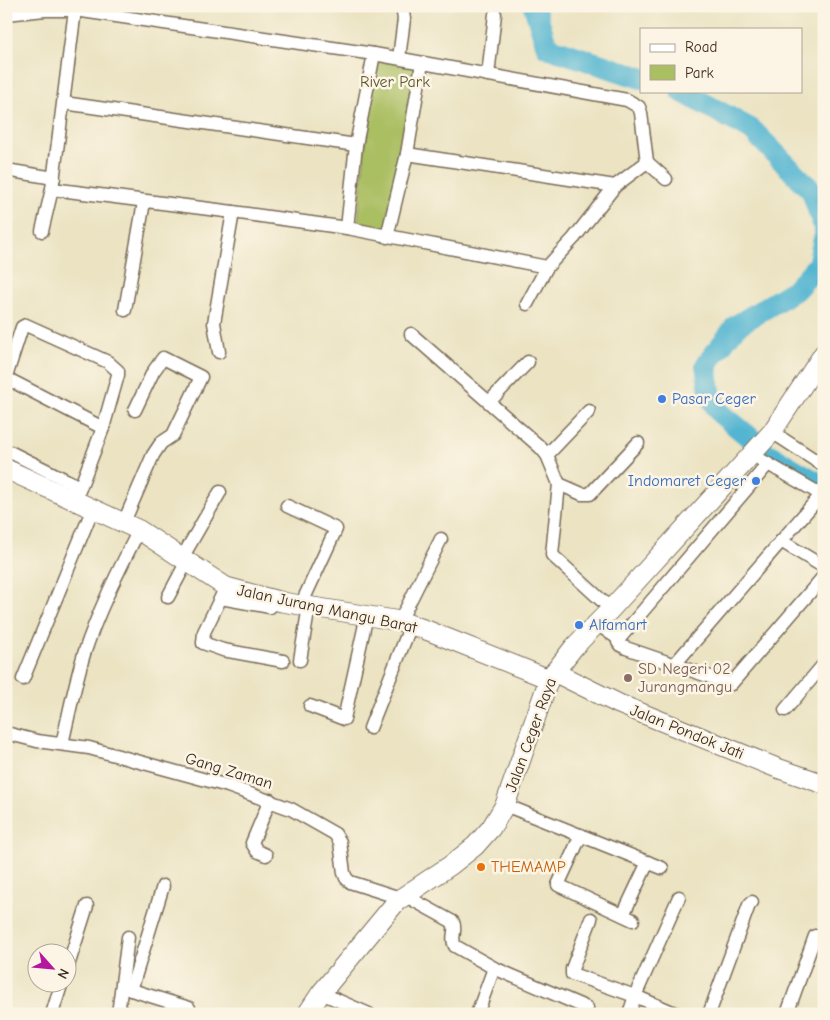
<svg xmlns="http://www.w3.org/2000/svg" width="830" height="1020" font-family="'Comic Neue',sans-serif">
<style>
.green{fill:#aabe62;stroke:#727440}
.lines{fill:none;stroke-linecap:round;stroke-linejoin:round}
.canal{stroke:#52b5d1;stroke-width:12}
.river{stroke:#52b5d1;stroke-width:22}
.street-casing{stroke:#796b57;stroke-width:15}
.secondary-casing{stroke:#796b57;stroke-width:21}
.street{stroke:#fff;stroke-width:12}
.secondary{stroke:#fff;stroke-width:19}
.shop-dot{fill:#3f7fe0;stroke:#fcf5e5;stroke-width:2}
.education-dot{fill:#8d6e63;stroke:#fcf5e5;stroke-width:2}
.food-dot{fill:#e8710a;stroke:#fcf5e5;stroke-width:2}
.labels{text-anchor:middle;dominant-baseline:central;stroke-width:5;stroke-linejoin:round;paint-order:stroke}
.park-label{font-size:16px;fill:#5c5632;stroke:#fcf5e5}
.shop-label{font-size:16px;fill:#366cbe;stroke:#fcf5e5;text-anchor:start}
.street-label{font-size:16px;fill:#3b2a1e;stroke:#fcf5e5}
.education-label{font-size:16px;fill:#785e54;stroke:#fcf5e5;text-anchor:start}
.food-label{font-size:16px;fill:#c56008;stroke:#fcf5e5;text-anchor:start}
</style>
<rect width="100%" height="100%" fill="#fcf5e5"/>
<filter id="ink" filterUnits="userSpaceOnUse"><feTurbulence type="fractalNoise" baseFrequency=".02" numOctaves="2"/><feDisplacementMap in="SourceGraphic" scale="10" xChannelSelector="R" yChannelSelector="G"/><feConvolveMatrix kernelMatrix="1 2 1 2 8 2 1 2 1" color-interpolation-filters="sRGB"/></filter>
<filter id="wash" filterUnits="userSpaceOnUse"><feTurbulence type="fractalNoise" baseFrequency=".0096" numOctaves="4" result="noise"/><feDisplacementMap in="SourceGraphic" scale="20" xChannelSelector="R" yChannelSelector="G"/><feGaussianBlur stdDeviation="1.12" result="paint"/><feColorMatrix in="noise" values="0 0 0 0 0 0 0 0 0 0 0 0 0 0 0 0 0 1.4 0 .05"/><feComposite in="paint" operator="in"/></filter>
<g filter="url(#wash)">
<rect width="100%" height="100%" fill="#ebe3c2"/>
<polygon class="green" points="374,54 422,63 387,237 357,230"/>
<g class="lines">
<polyline class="canal" points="755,441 824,481"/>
<g class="river">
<polyline points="534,6 547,47 641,78"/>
<polyline points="681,91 752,130 812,191 824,227"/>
<polyline points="753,440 720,413 711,398 706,365 736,326 795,290 818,265 824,239"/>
</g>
</g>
</g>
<g filter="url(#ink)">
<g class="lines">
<g class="street-casing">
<g id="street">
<polyline points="6,14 45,10 75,10 374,54 627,100 639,107 641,113 647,162"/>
<polyline points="374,54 356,145 347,228 547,267 527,304"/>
<polyline points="399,58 404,19 402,6"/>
<polyline points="488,75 495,14"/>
<polyline points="64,103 356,145"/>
<polyline points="407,154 615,186 647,162 666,179"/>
<polyline points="6,170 54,178"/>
<polyline points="52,189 233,212 347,228"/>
<polyline points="42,231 52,189 75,10"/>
<polyline points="387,237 407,154 422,63"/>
<polyline points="547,267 574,238 615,186"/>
<polyline points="125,310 144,202"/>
<polyline points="411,334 540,447 547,455 559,484"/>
<polyline points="219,352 214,323 233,212"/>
<polyline points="6,377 22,327 26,325 108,362 118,371 118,375 103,428 75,501"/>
<polyline points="6,378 103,428"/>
<polyline points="489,402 528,362"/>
<polyline points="772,432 824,466"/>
<polyline points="10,452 80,487"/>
<polyline points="547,455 589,411"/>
<polyline points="761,460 824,496"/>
<polyline points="559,484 552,555 611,609"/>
<polyline points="559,484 582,494 590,494 638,443"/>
<polyline points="287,506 336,529 301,605"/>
<polyline points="124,522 153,455 161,443 173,435 201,377 163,358 153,372 135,410"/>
<polyline points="781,541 824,567"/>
<polyline points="182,558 220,492"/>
<polyline points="226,587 204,632 203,643 223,650 283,661"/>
<polyline points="168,597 187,561"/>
<polyline points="221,598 270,607"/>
<polyline points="400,621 441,539"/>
<polyline points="597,624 619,639"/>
<polyline points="619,639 618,642 620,645 626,648 731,684 824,576"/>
<polyline points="619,639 768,464"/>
<polyline points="300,660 309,606"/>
<polyline points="674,665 821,495"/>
<polyline points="23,679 93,508"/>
<polyline points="310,706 344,719 367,615"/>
<polyline points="785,710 824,664"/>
<polyline points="370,728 411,625"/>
<polyline points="6,733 37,741 89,748 228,786 291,809 335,834 340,842 344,873 346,878 350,882 400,898"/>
<path d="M62,744c7,-30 13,-61 22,-90 14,-43 35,-84 55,-124"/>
<polyline points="505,805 662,868"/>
<polyline points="581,835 558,885 633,920"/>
<polyline points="266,855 257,851 252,843 270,800"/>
<path d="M404,895l49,27c4,9 -3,16 2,24l39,22 93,40"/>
<polyline points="623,915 648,862"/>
<polyline points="591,919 572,969 572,974 635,996 677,1014"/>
<polyline points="68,966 87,906"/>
<polyline points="125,988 189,1008"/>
<polyline points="131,990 163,886"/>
<polyline points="321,993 369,1014"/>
<polyline points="52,1014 62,982"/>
<polyline points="118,1014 128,937"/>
<polyline points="477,1014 494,968"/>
<polyline points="629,1014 635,996 679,897"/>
<polyline points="709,1014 749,905 752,902"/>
<polyline points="787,1014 815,936"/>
</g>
</g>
<g class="secondary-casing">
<g id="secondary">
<polyline points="6,469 139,530 226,587 282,602 400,621 429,631 549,679"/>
<polyline points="554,672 619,704 777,768 824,784"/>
<polyline points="307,1014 321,993 397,901 451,865 475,846 491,828 505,805 549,679 574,647 611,609 772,432 824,353"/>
</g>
</g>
<use href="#street" class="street"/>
<use href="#secondary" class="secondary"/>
</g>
</g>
<g class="shop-dot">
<circle cx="662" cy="399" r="5"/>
<circle cx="756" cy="481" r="5"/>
<circle cx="579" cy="625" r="5"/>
</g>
<circle class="education-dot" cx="628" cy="678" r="5"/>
<circle class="food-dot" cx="481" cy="867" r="5"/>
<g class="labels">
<g class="park-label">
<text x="395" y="82">River Park</text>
</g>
<g class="shop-label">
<text x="672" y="399">Pasar Ceger</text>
<text x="746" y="481" text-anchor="end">Indomaret Ceger</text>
<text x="589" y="625">Alfamart</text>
</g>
<g class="street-label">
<text transform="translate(327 609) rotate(12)">Jalan Jurang Mangu Barat</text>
<text transform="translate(687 732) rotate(22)">Jalan Pondok Jati</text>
<text transform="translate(531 735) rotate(-70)">Jalan Ceger Raya</text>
<text transform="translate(229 771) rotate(17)">Gang Zaman</text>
</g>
<g class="education-label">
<text x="638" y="669">SD Negeri 02<tspan x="638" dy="18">Jurangmangu</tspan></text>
</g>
<g class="food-label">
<text x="491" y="867">THEMAMP</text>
</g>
</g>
<rect width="830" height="1020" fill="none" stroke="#fcf5e5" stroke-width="25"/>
<rect x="640" y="28" width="162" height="65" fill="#fcf5e5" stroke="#afa495"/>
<rect x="650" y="44" width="25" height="8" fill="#ffffff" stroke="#afa495"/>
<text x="685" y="52" font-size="15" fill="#3b2a1e">Road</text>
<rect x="650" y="65" width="25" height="15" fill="#aabe62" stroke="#afa495"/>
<text x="685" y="78" font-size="15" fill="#3b2a1e">Park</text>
<g transform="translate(52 968) rotate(117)"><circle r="24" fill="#fcf5e5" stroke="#afa495"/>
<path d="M0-4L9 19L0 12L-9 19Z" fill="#b5179e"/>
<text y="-8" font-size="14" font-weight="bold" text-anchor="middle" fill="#3b2a1e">N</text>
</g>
</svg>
